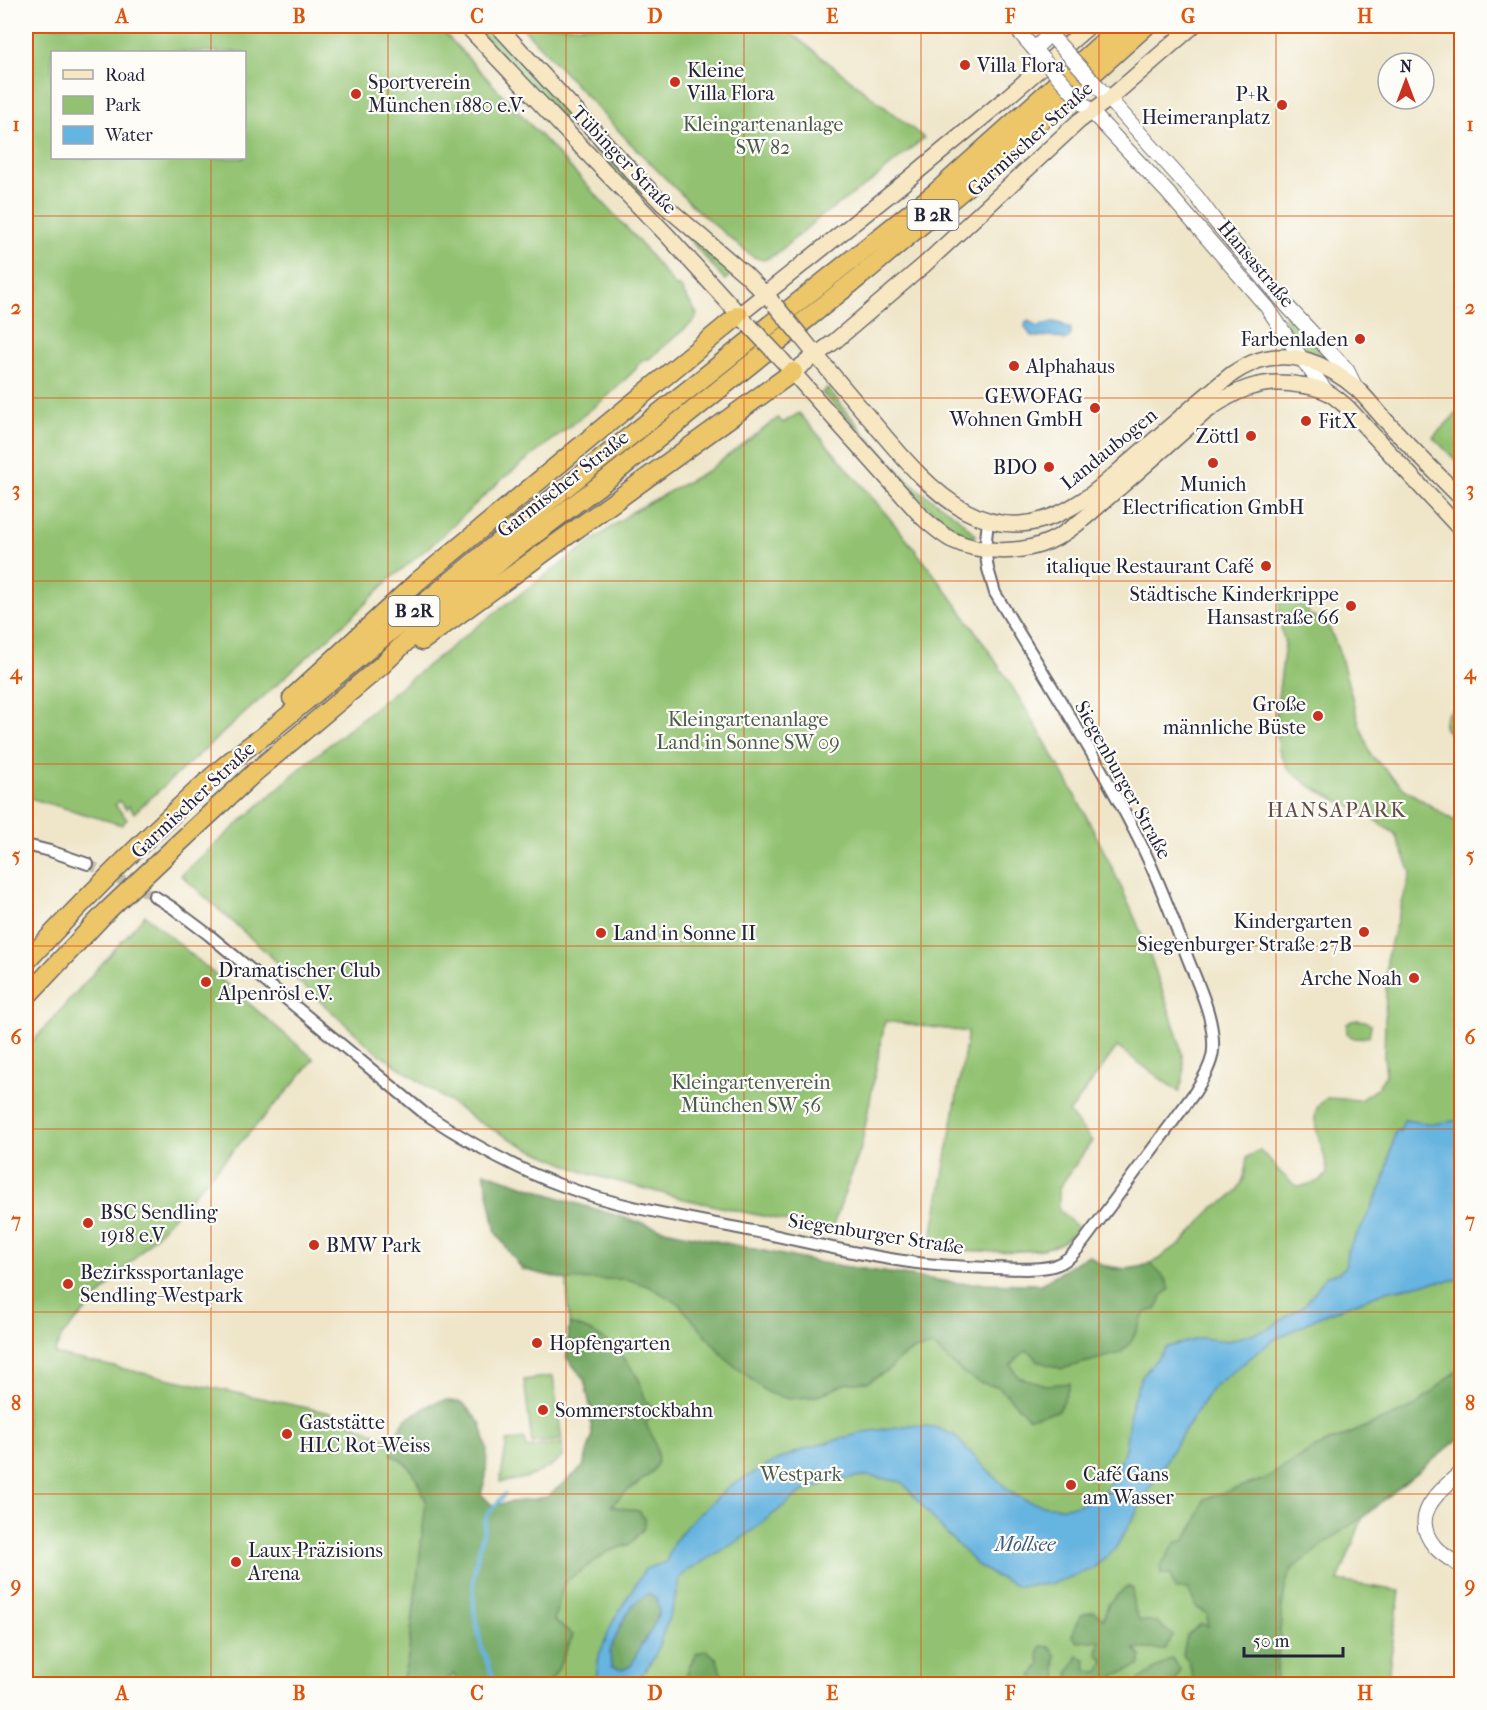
<svg xmlns="http://www.w3.org/2000/svg" width="1487" height="1710" font-family="'IM FELL French Canon',serif">
<style>
.green{fill:#92c271;stroke:#5a7256;stroke-width:1.5;fill-rule:evenodd}
.forest{fill:#75a863;stroke:#4c654f;stroke-width:1.5}
.water{fill:#66b4e0;stroke:#446b8e;stroke-width:1.5;fill-rule:evenodd}
.lines{fill:none;stroke-linecap:round;stroke-linejoin:round}
.stream{stroke:#66b4e0;stroke-width:4}
.minor-tunnel{stroke:#c6bfad;stroke-width:10;stroke-dasharray:10 5;stroke-linecap:butt}
.minor-casing{stroke:#6a676d;stroke-width:14}
.tertiary-casing{stroke:#6a676d;stroke-width:16}
.secondary-casing{stroke:#6a676d;stroke-width:18}
.trunk-casing{stroke:#6a676d;stroke-width:21}
.minor{stroke:#fff;stroke-width:10}
.tertiary{stroke:#fff;stroke-width:14}
.secondary{stroke:#f7e8c3;stroke-width:15}
.trunk{stroke:#ecc669;stroke-width:18}
.rail-casing{stroke:#22223b;stroke-width:6}
.rail{stroke:#fdfcf7;stroke-width:4;stroke-dasharray:11;stroke-linecap:butt}
.tertiary-bridge-casing{stroke:#6a676d;stroke-width:16;stroke-linecap:butt}
.secondary-bridge-casing{stroke:#6a676d;stroke-width:18;stroke-linecap:butt}
.tertiary-bridge{stroke:#fff;stroke-width:14}
.secondary-bridge{stroke:#f7e8c3;stroke-width:15}
.grid{fill:none;stroke:#de560e;stroke-width:1.5;stroke-opacity:0.55}
.poi-dot{fill:#c8321e;stroke:#fdfcf7;stroke-width:2}
.labels{text-anchor:middle;dominant-baseline:central;stroke-width:4.5;stroke-linejoin:round;paint-order:stroke}
.shield{fill:#fdfcf7;stroke:#646373;stroke-width:1.5}
.shield-label{font-size:18px;font-weight:bold;fill:#22223b}
.poi-label{font-size:20px;fill:#22223b;stroke:#fdfcf7;text-anchor:start}
.park-label{font-size:20px;fill:#495a4e;stroke:#fdfcf7}
.street-label{font-size:20px;fill:#22223b;stroke:#fdfcf7}
.neighbourhood-label{font-size:21px;letter-spacing:1.5px;fill:#634e4c;stroke:#fdfcf7}
.water-label{font-size:21px;font-style:italic;fill:#3d5c7d;stroke:#fdfcf7}
.neatline{fill:none;stroke:#de560e;stroke-width:2}
.grid-label{font-size:20px;text-anchor:middle;font-weight:bold;fill:#de560e}
</style>
<rect width="100%" height="100%" fill="#fdfcf7"/>
<filter id="ink" filterUnits="userSpaceOnUse"><feTurbulence type="fractalNoise" baseFrequency=".0167" numOctaves="2"/><feDisplacementMap in="SourceGraphic" scale="12" xChannelSelector="R" yChannelSelector="G"/><feConvolveMatrix kernelMatrix="1 2 1 2 8 2 1 2 1" color-interpolation-filters="sRGB"/></filter>
<filter id="wash" filterUnits="userSpaceOnUse"><feTurbulence type="fractalNoise" baseFrequency=".008" numOctaves="4" result="noise"/><feDisplacementMap in="SourceGraphic" scale="24" xChannelSelector="R" yChannelSelector="G"/><feGaussianBlur stdDeviation="1.35" result="paint"/><feColorMatrix in="noise" values="0 0 0 0 0 0 0 0 0 0 0 0 0 0 0 0 0 1.4 0 .05"/><feComposite in="paint" operator="in"/></filter>
<g filter="url(#wash)">
<rect width="100%" height="100%" fill="#efe6ca"/>
<g class="green">
<path d="M26,26h412l172,184 25,27 41,50h4l17,27 -2,6 -46,39c-6,0 -12,5 -13,10l-28,27 -108,85 -65,61 -46,38 -33,33 -222,200 -5,-7 -3,3 -7,-8 -4,4 12,14 -5,6 -96,-28zM52,52h192v106h-192z"/>
<polygon points="473,26 489,26 597,143 734,272 725,280 674,222 659,213 514,71"/>
<polygon points="521,26 782,26 924,138 872,181 821,216 776,254 764,260 753,257 698,211 630,143"/>
<polygon points="1287,313 1322,353 1319,356 1303,351 1283,318"/>
<polygon points="827,388 866,435 904,477 923,493 956,516 976,535 973,539 953,528 935,514 902,479 864,436 822,393"/>
<polygon points="1461,409 1461,466 1433,437"/>
<path d="M799,413c71,80 141,162 199,252 31,47 58,95 85,145 30,57 58,115 78,177 8,24 22,59 23,83 0,8 -3,15 -5,22l-62,-45 -48,66 23,28 -33,47v22l19,18c-5,5 -11,12 -17,15 -24,14 -102,7 -131,6l38,-217 -83,-11 -24,127 -30,83 -147,-32 -98,-26 -60,-26 -49,-26 -103,-71 -193,-175 122,-109 97,-79 93,-73 139,-102 75,-41 71,-53 5,5z"/>
<path d="M1281,597l28,1 -1,17 5,1 16,11 11,27 19,69 12,32 32,33 48,31 10,4v614l-98,80 -25,64 62,10 -13,93h-1361v-635l119,-134 169,144 -22,27 -133,146 -97,104 -8,18 277,59 60,28 1,14c23,13 24,22 34,46l66,4 55,-8 36,-30 9,-30 -2,-32 -6,-26 -17,-21 2,-34 -2,-44 -45,-11 -26,-36 -12,-61 90,31 95,28 146,31 141,21 85,1 48,-29 12,10 26,4 12,-1 21,-9 8,-8 13,-7 33,-37 13,-7 11,-10 6,-13 3,-20 13,-7 22,24 14,12c11,0 23,-3 31,-12 1,-21 -18,-49 -10,-66 2,-4 6,-7 10,-10l33,2 17,-12 9,-13 -2,-19 3,-100 24,-84 -16,-38 -21,-15 -64,-33 -22,-17 -9,-18 -4,-31 10,-76 -7,-28z"/>
<path d="M1452,710l9,1v23c-17,4 -24,-14 -9,-24z"/>
<path d="M1358,1020l7,1 6,4 -2,11c-9,3 -14,4 -22,-2v-10l5,-3z"/>
<polygon points="553,1376 562,1440 532,1443 524,1380"/>
<path d="M525,1439l1,9 36,-5 1,14c-20,16 -37,23 -63,25l7,-41z"/>
</g>
<g class="forest">
<path d="M484,1172l90,31 95,28 146,31 141,21 85,1 48,-29c3,3 8,8 12,10 14,7 36,4 50,-2l15,17 4,9 -9,8v4l-5,8 -11,4 -14,29 -11,11 -58,16 -26,-8 -3,-7 -7,-4 -15,15 7,12 28,8 24,-2 -11,28 -30,7 -31,-32c-26,0 -47,-23 -65,-40l-19,4 -14,8 -10,11 -22,13 -21,1 -29,13 -29,3 -21,-6 -42,-34 -48,-56 -28,-16 -23,-8 -60,1 -45,-11 -26,-36z"/>
<path d="M569,1324c26,6 46,20 61,42 3,5 8,11 10,16 4,10 3,19 12,25v4l-6,13c31,55 -7,49 -35,82l28,5 6,8 -1,9 -14,16 -23,8 -43,31 -10,37 19,15 -16,36 -9,13h-89l-5,-10 -13,10h-40l7,-26 18,-157 -11,-26 -9,-12 -14,-8 -1,-14 14,-21 26,-16 14,-4 18,3 18,21 6,26 -1,27 -5,17 11,11 55,-8 36,-30 9,-30 -2,-32 -6,-26 -17,-21z"/>
<polygon points="1461,1367 1461,1437 1363,1517 1339,1533 1293,1568 1287,1580 1282,1606 1276,1684 1190,1684 1193,1676 1188,1661 1183,1655 1187,1635 1201,1624 1208,1626 1207,1614 1196,1607 1188,1589 1175,1589 1170,1574 1161,1574 1160,1567 1176,1542 1184,1541 1196,1522 1204,1499 1265,1479 1315,1448 1414,1407"/>
<polygon points="1127,1586 1133,1589 1133,1605 1139,1620 1157,1622 1173,1636 1165,1649 1134,1649 1142,1657 1139,1666 1115,1675 1109,1684 1072,1684 1068,1674 1078,1656 1085,1659 1086,1670 1099,1672 1104,1661 1097,1653 1100,1640 1078,1642 1072,1635 1081,1615 1093,1611 1104,1619 1108,1604"/>
<polygon points="649,1593 657,1599 659,1612 651,1631 640,1647 631,1666 622,1670 611,1667 610,1651 621,1624 633,1605"/>
<path d="M1041,1646l8,1 6,7c-1,11 1,20 6,30h-22l-7,-8 8,-12 -2,-10z"/>
<polygon points="706,1650 717,1659 724,1684 685,1684 689,1666 696,1654"/>
<polygon points="1172,1658 1180,1669 1174,1684 1138,1684 1139,1680"/>
</g>
<g class="water">
<path d="M1029,321l8,6 15,-5 7,1 12,6v6l-5,5c-4,-1 -10,-3 -15,-4 -13,0 -18,6 -26,-9l1,-5z"/>
<path d="M1404,1120l28,4 29,-4v159l-39,5 -35,7 -66,25 -49,25 -60,47 -39,61 -58,100 -23,20 -41,15 -35,2 -21,-10 -18,-11 -34,-35 -41,-48 -33,-6 -30,3 -37,13 -61,47 -54,32 -8,8 -5,25 -20,54 -15,20 -3,6h-50l10,-6 3,-23 15,-36 31,-50 21,-7 8,-20 15,-19 41,-37 47,-26 34,-13 54,-15 46,-7 23,2 20,8 33,35 26,24 17,8 17,4 17,1 15,-2 10,-5 10,-4 9,-9 7,-11 10,-27 6,-43 10,-29 26,-30 35,-9 26,3 40,-12 38,-25 21,-29 12,-2 5,-5 2,-6 1,-11 15,-25 21,-42 13,-54 4,1zM649,1593l8,6 2,14 -8,18 -11,16 -9,19 -9,4 -11,-3 -1,-16 11,-27 12,-19z"/>
</g>
<g class="lines">
<polyline class="stream" points="495,1684 481,1645 474,1610 473,1577 487,1515 505,1494"/>
</g>
</g>
<g filter="url(#ink)">
<g class="lines">
<polyline class="minor-tunnel" points="88,864 154,896"/>
<g class="minor-casing">
<g id="minor">
<polyline points="26,845 50,851 88,864"/>
<path d="M154,896l19,12 36,27 215,178c44,29 89,55 139,73 61,23 127,32 190,45 54,11 109,25 164,32 24,3 48,4 73,5 20,0 43,3 63,-2 14,-4 23,-14 31,-25l111,-149c7,-12 17,-27 18,-42 2,-31 -14,-63 -25,-91 -16,-43 -32,-86 -53,-127 -42,-82 -93,-160 -140,-239l-7,-24 -3,-20 3,-28"/>
</g>
</g>
<g class="tertiary-casing">
<g id="tertiary">
<polyline points="1014,26 1039,55"/>
<polyline points="1034,49 1059,26"/>
<polyline points="1102,91 1197,197 1215,221 1289,308 1347,370 1356,388"/>
<polyline points="1085,105 1167,192 1267,307 1301,358 1327,392"/>
<path d="M1462,1471c-23,21 -54,44 -27,76 7,8 18,14 27,20"/>
</g>
</g>
<g class="secondary-casing">
<g id="secondary">
<polyline points="467,26 587,153 667,235 745,321"/>
<polyline points="498,26 634,174 663,204 746,275 771,300"/>
<polyline points="739,315 894,191 1005,99 1089,26"/>
<path d="M803,339c24,30 49,59 73,87 56,67 116,136 207,74 19,-12 35,-29 52,-43 32,-28 64,-56 97,-83 6,-4 13,-8 20,-11 38,-16 76,1 105,26 11,10 20,23 31,34 24,26 49,51 74,76"/>
<path d="M780,358l143,160c9,8 19,17 29,22 29,14 69,14 98,1 26,-12 47,-35 69,-53 29,-25 57,-50 85,-75 30,-23 57,-35 96,-28 9,1 19,3 27,7 8,4 15,11 22,17l113,122"/>
<polyline points="793,372 835,341 924,265 1079,121 1109,99 1193,26"/>
</g>
</g>
<g class="trunk-casing">
<g id="trunk">
<polyline points="422,641 793,372"/>
<polyline points="292,698 418,581 739,315"/>
<path d="M26,962c46,-50 93,-97 142,-144 30,-28 59,-57 93,-80l259,-214 415,-331 186,-167"/>
<polyline points="26,997 108,910 181,841 254,773 382,665 415,633 510,553 600,485 869,269 977,178 1146,26"/>
</g>
</g>
<use href="#minor" class="minor"/>
<use href="#tertiary" class="tertiary"/>
<use href="#secondary" class="secondary"/>
<use href="#trunk" class="trunk"/>
<g class="rail-casing">
<polyline id="rail" points="1461,26 1462,26"/>
</g>
<use href="#rail" class="rail"/>
<g class="tertiary-bridge-casing">
<g id="tertiary-bridge">
<polyline points="1055,40 1100,89"/>
<polyline points="1039,55 1083,104"/>
</g>
</g>
<g class="secondary-bridge-casing">
<g id="secondary-bridge">
<polyline points="775,305 803,339"/>
<polyline points="749,325 780,358"/>
</g>
</g>
<use href="#tertiary-bridge" class="tertiary-bridge"/>
<use href="#secondary-bridge" class="secondary-bridge"/>
</g>
</g>
<path class="grid" d="M211,26v26M388,26v1658M566,26v1658M744,26v1658M921,26v1658M1099,26v1658M1276,26v1658M211,158v1526M26,216h1436M26,398h1436M26,581h1436M26,764h1436M26,946h1436M26,1129h1436M26,1312h1436M26,1494h1436"/>
<g class="poi-dot">
<circle cx="965" cy="65" r="6"/>
<circle cx="675" cy="82" r="6"/>
<circle cx="356" cy="94" r="6"/>
<circle cx="1282" cy="105" r="6"/>
<circle cx="1360" cy="339" r="6"/>
<circle cx="1014" cy="366" r="6"/>
<circle cx="1095" cy="408" r="6"/>
<circle cx="1306" cy="421" r="6"/>
<circle cx="1251" cy="436" r="6"/>
<circle cx="1213" cy="463" r="6"/>
<circle cx="1049" cy="467" r="6"/>
<circle cx="1266" cy="566" r="6"/>
<circle cx="1351" cy="606" r="6"/>
<circle cx="1318" cy="716" r="6"/>
<circle cx="1364" cy="932" r="6"/>
<circle cx="601" cy="933" r="6"/>
<circle cx="1414" cy="978" r="6"/>
<circle cx="206" cy="982" r="6"/>
<circle cx="88" cy="1223" r="6"/>
<circle cx="314" cy="1245" r="6"/>
<circle cx="68" cy="1284" r="6"/>
<circle cx="537" cy="1343" r="6"/>
<circle cx="543" cy="1410" r="6"/>
<circle cx="287" cy="1434" r="6"/>
<circle cx="1071" cy="1485" r="6"/>
<circle cx="236" cy="1562" r="6"/>
</g>
<g class="labels">
<g class="shield">
<rect x="907.5" y="200" width="51" height="30" rx="4.5"/>
<rect x="388.5" y="596" width="51" height="30" rx="4.5"/>
</g>
<g class="shield-label">
<text x="933" y="215">B 2R</text>
<text x="414" y="611">B 2R</text>
</g>
<g class="poi-label">
<text x="977" y="65">Villa Flora</text>
<text x="687" y="70">Kleine<tspan x="687" dy="23">Villa Flora</tspan></text>
<text x="368" y="82">Sportverein<tspan x="368" dy="23">München 1880 e.V.</tspan></text>
<text x="1270" y="94" text-anchor="end">P+R<tspan x="1270" dy="23">Heimeranplatz</tspan></text>
<text x="1348" y="339" text-anchor="end">Farbenladen</text>
<text x="1026" y="366">Alphahaus</text>
<text x="1083" y="396" text-anchor="end">GEWOFAG<tspan x="1083" dy="23">Wohnen GmbH</tspan></text>
<text x="1318" y="421">FitX</text>
<text x="1239" y="436" text-anchor="end">Zöttl</text>
<text x="1037" y="467" text-anchor="end">BDO</text>
<text x="1213" y="484" text-anchor="middle">Munich<tspan x="1213" dy="23">Electrification GmbH</tspan></text>
<text x="1254" y="566" text-anchor="end">italique Restaurant Café</text>
<text x="1339" y="594" text-anchor="end">Städtische Kinderkrippe<tspan x="1339" dy="23">Hansastraße 66</tspan></text>
<text x="1306" y="704" text-anchor="end">Große<tspan x="1306" dy="23">männliche Büste</tspan></text>
<text x="1352" y="921" text-anchor="end">Kindergarten<tspan x="1352" dy="23">Siegenburger Straße 27B</tspan></text>
<text x="613" y="933">Land in Sonne II</text>
<text x="218" y="970">Dramatischer Club<tspan x="218" dy="23">Alpenrösl e.V.</tspan></text>
<text x="1402" y="978" text-anchor="end">Arche Noah</text>
<text x="100" y="1212">BSC Sendling<tspan x="100" dy="23">1918 e.V</tspan></text>
<text x="326" y="1245">BMW Park</text>
<text x="80" y="1272">Bezirkssportanlage<tspan x="80" dy="23">Sendling-Westpark</tspan></text>
<text x="549" y="1343">Hopfengarten</text>
<text x="555" y="1410">Sommerstockbahn</text>
<text x="299" y="1422">Gaststätte<tspan x="299" dy="23">HLC Rot-Weiss</tspan></text>
<text x="1083" y="1474">Café Gans<tspan x="1083" dy="23">am Wasser</tspan></text>
<text x="248" y="1550">Laux-Präzisions<tspan x="248" dy="23">Arena</tspan></text>
</g>
<g class="park-label">
<text x="763" y="124">Kleingartenanlage<tspan x="763" dy="23">SW 82</tspan></text>
<text x="748" y="719">Kleingartenanlage<tspan x="748" dy="23">Land in Sonne SW 09</tspan></text>
<text x="751" y="1082">Kleingartenverein<tspan x="751" dy="23">München SW 56</tspan></text>
<text x="801" y="1474">Westpark</text>
</g>
<g class="street-label">
<text transform="translate(1030 139) rotate(-42)">Garmischer Straße</text>
<text transform="translate(624 160) rotate(46)">Tübinger Straße</text>
<text transform="translate(1256 264) rotate(50)">Hansastraße</text>
<text transform="translate(1109 449) rotate(-39)">Landaubogen</text>
<text transform="translate(563 484) rotate(-38)">Garmischer Straße</text>
<text transform="translate(1123 780) rotate(61)">Siegenburger Straße</text>
<text transform="translate(193 800) rotate(-43)">Garmischer Straße</text>
<text transform="translate(876 1234) rotate(9)">Siegenburger Straße</text>
</g>
<g class="neighbourhood-label">
<text x="1337" y="810">HANSAPARK</text>
</g>
<g class="water-label">
<text x="1025" y="1544">Mollsee</text>
</g>
</g>
<rect width="1487" height="1710" fill="none" stroke="#fdfcf7" stroke-width="66"/>
<rect x="51" y="51" width="195" height="108" fill="#fdfcf7" stroke="#a5a5ac" stroke-width="1.5"/>
<rect x="63" y="70" width="30" height="9" fill="#f7e8c3" stroke="#a5a5ac" stroke-width="1.5"/>
<text x="105" y="81" font-size="18" fill="#22223b">Road</text>
<rect x="63" y="96" width="30" height="18" fill="#92c271" stroke="#a5a5ac" stroke-width="1.5"/>
<text x="105" y="111" font-size="18" fill="#22223b">Park</text>
<rect x="63" y="126" width="30" height="18" fill="#66b4e0" stroke="#a5a5ac" stroke-width="1.5"/>
<text x="105" y="141" font-size="18" fill="#22223b">Water</text>
<g transform="translate(1406 81)"><circle r="28" fill="#fdfcf7" stroke="#a5a5ac" stroke-width="1.5"/>
<path d="M0-4.5L10 22L0 15L-10 22Z" fill="#c8321e"/>
<text y="-9" font-size="16" font-weight="bold" text-anchor="middle" fill="#22223b">N</text>
</g>
<path d="M1244 1647v9h99v-9" fill="none" stroke="#22223b" stroke-width="3"/>
<text x="1253" y="1647" font-size="18" fill="#22223b" stroke="#fdfcf7" stroke-width="4.5" paint-order="stroke">50 m</text>
<rect x="33" y="33" width="1421" height="1644" class="neatline"/>
<g class="grid-label">
<text x="122" y="23">A</text>
<text x="299" y="23">B</text>
<text x="477" y="23">C</text>
<text x="655" y="23">D</text>
<text x="832" y="23">E</text>
<text x="1010" y="23">F</text>
<text x="1188" y="23">G</text>
<text x="1365" y="23">H</text>
<text x="16" y="131">1</text>
<text x="1470" y="131">1</text>
<text x="16" y="314">2</text>
<text x="1470" y="314">2</text>
<text x="16" y="496">3</text>
<text x="1470" y="496">3</text>
<text x="16" y="679">4</text>
<text x="1470" y="679">4</text>
<text x="16" y="862">5</text>
<text x="1470" y="862">5</text>
<text x="16" y="1044">6</text>
<text x="1470" y="1044">6</text>
<text x="16" y="1227">7</text>
<text x="1470" y="1227">7</text>
<text x="16" y="1410">8</text>
<text x="1470" y="1410">8</text>
<text x="16" y="1592">9</text>
<text x="1470" y="1592">9</text>
<text x="122" y="1700">A</text>
<text x="299" y="1700">B</text>
<text x="477" y="1700">C</text>
<text x="655" y="1700">D</text>
<text x="832" y="1700">E</text>
<text x="1010" y="1700">F</text>
<text x="1188" y="1700">G</text>
<text x="1365" y="1700">H</text>
</g>
</svg>
